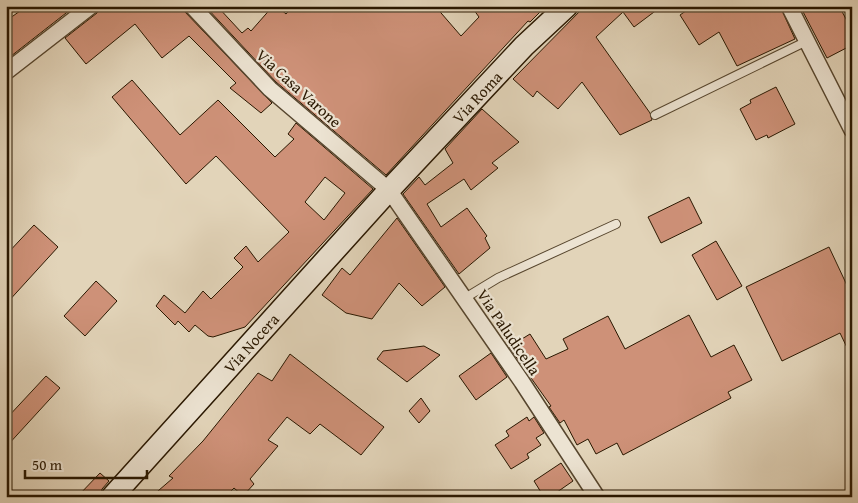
<svg xmlns="http://www.w3.org/2000/svg" width="858" height="503" font-family="'Gentium Book Plus',serif">
<style>
.building{fill:#ce9178;stroke:#291700;fill-rule:evenodd}
.lines{fill:none;stroke-linecap:round;stroke-linejoin:round}
.lane-casing{stroke:#57462e;stroke-width:10}
.street-casing{stroke:#57462e;stroke-width:18}
.secondary-casing{stroke:#291700;stroke-width:24}
.lane{stroke:#ece3d2;stroke-width:8}
.street{stroke:#ece3d2;stroke-width:15}
.secondary{stroke:#ece3d2;stroke-width:21}
.labels{text-anchor:middle;dominant-baseline:central;stroke-width:4.5;stroke-linejoin:round;paint-order:stroke}
.street-label{font-size:16px;fill:#291700;stroke:#ece3d2}
</style>
<rect width="100%" height="100%" fill="#e2d4b9"/>
<filter id="stains"><feTurbulence type="fractalNoise" baseFrequency=".004" numOctaves="4"/><feColorMatrix values="0 0 0 0 .2 0 0 0 0 .09 0 0 0 0 .02 0 0 0 .5 -.17"/></filter>
<radialGradient id="worn" r=".72"><stop offset=".6" stop-color="#630" stop-opacity="0"/><stop offset="1" stop-color="#630" stop-opacity=".3"/></radialGradient>
<g class="building">
<polygon points="27,6 75,6 6,60 6,21"/>
<polygon points="100,6 183,6 185,12 272,103 261,113 230,88 236,83 189,36 162,58 135,24 86,64 65,38 97,13"/>
<polygon points="205,6 217,6 242,33 248,28 251,31 273,6 277,6 286,14 293,6 435,6 461,36 479,17 471,6 546,6 530,22 528,21 386,175 276,82"/>
<polygon points="585,6 662,6 634,27 623,12 596,37 650,113 652,120 620,135 582,82 558,109 537,91 533,97 513,79"/>
<polygon points="693,6 780,6 795,39 737,66 719,32 699,45 680,15"/>
<polygon points="800,6 839,6 852,30 852,45 827,58"/>
<path d="M132,80l48,55 38,-35 57,57 19,-18 -6,-5 8,-11 77,66 -128,138 -32,10 -5,-1 -13,-11 -6,7 -11,-11 -3,4 -19,-19 8,-11 21,18 18,-22 8,8 32,-32 -9,-9 12,-12 12,16 31,-30 -73,-76 -30,28 -74,-87zM325,177l20,16 -21,27 -19,-18z"/>
<polygon points="776,87 795,124 768,138 767,135 756,140 740,109 751,103 750,100"/>
<polygon points="482,109 519,142 492,163 498,168 471,190 464,179 427,204 441,227 467,208 487,236 485,238 490,248 459,274 403,194 419,177 425,185 453,163 445,149"/>
<polygon points="689,197 702,223 661,243 648,217"/>
<polygon points="397,218 445,287 422,306 399,283 372,319 346,313 322,295 342,268 350,275"/>
<polygon points="34,225 58,247 6,304 6,255"/>
<polygon points="716,241 742,286 717,300 692,255"/>
<polygon points="829,247 852,296 852,358 840,333 782,361 746,287"/>
<polygon points="96,281 117,301 85,336 64,316"/>
<polygon points="689,315 711,357 734,345 752,380 728,392 731,398 623,455 617,443 596,454 588,439 577,445 564,420 560,423 549,407 551,406 509,347 530,334 546,359 568,349 563,339 608,316 625,349"/>
<polygon points="424,346 440,355 407,382 377,359 383,351"/>
<polygon points="491,353 507,377 476,400 459,376"/>
<polygon points="290,354 384,427 361,455 320,424 310,434 287,417 268,440 278,446 250,479 254,484 243,496 234,488 225,497 151,497 173,478 169,476 203,441 258,373 272,381"/>
<polygon points="46,376 60,388 6,447 6,419"/>
<polygon points="421,398 430,411 419,423 409,411"/>
<polygon points="527,417 529,421 534,417 544,433 536,438 541,445 527,454 529,458 511,469 495,445 509,436 506,431"/>
<polygon points="561,463 573,481 550,497 544,497 534,481"/>
<polygon points="100,473 109,481 102,489 100,497 77,497"/>
</g>
<g class="lines">
<g class="lane-casing">
<g id="lane">
<polyline points="655,115 807,41"/>
<polyline points="465,298 498,278 616,224"/>
</g>
</g>
<g class="street-casing">
<g id="street">
<polyline points="192,6 270,89 389,190 522,382 597,497"/>
<polyline points="789,6 852,130"/>
<polyline points="6,72 91,6"/>
</g>
</g>
<g class="secondary-casing">
<polyline id="secondary" points="112,497 389,190 524,46 567,6"/>
</g>
<use href="#lane" class="lane"/>
<use href="#street" class="street"/>
<use href="#secondary" class="secondary"/>
</g>
<g class="labels">
<g class="street-label">
<text transform="translate(299 88) rotate(42)">Via Casa Varone</text>
<text transform="translate(477 97) rotate(-47)">Via Roma</text>
<text transform="translate(509 332) rotate(56)">Via Paludicella</text>
<text transform="translate(251 343) rotate(-48)">Via Nocera</text>
</g>
</g>
<rect width="858" height="503" fill="none" stroke="#e2d4b9" stroke-width="25"/>
<rect x="8" y="8" width="843" height="488" fill="none" stroke="#291700" stroke-width="2.5"/>
<rect x="12" y="12" width="833" height="478" fill="none" stroke="#291700"/>
<path d="M25 470v8h122v-8" fill="none" stroke="#291700" stroke-width="2.5"/>
<text x="32" y="470" font-size="15" fill="#291700" stroke="#ece3d2" stroke-width="4" paint-order="stroke">50 m</text>
<rect width="100%" height="100%" filter="url(#stains)"/>
<rect width="100%" height="100%" fill="url(#worn)"/>
</svg>
